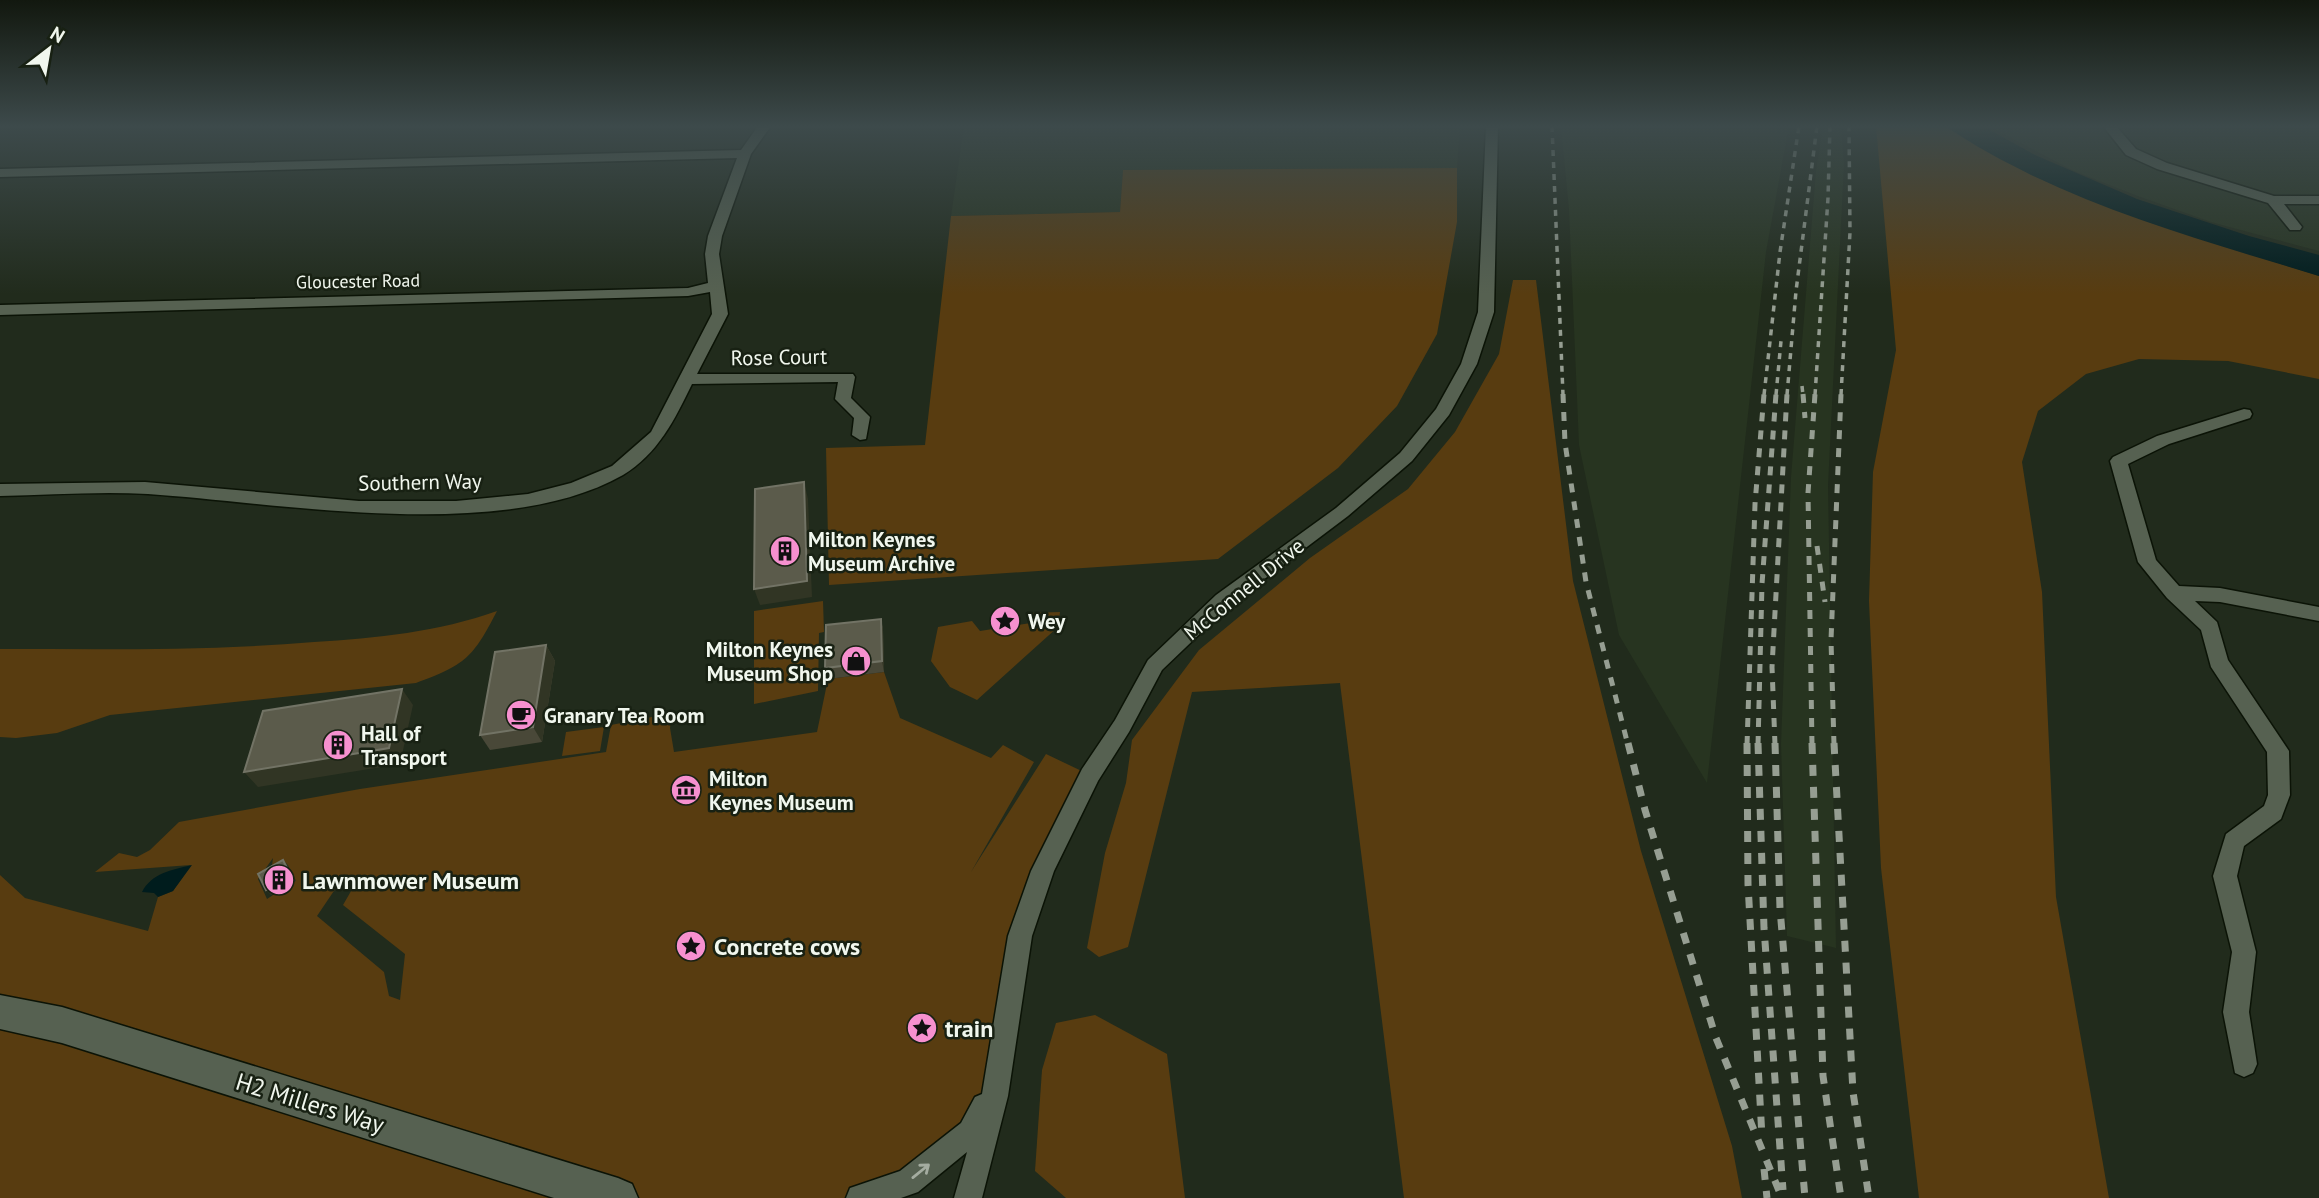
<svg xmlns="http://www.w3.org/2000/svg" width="2319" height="1198" font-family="'PT Sans',sans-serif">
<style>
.built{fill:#273420}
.green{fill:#583c10;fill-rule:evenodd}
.water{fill:#001c1d}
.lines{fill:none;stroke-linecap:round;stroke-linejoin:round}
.street-casing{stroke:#0b1306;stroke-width:3}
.secondary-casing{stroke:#0b1306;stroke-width:3}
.street{fill:#566151;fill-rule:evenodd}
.secondary{fill:#566151;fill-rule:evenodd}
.rail-far2{stroke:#969e92;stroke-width:3.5;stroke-dasharray:6 6;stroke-linecap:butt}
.rail-far1{stroke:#969e92;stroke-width:5;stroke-dasharray:9 9;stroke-linecap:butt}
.rail{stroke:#969e92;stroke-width:7;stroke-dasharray:11 11;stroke-linecap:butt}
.wall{fill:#494838}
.shaded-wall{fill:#313524}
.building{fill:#5b5b4b;stroke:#727365;stroke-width:2}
.oneway{stroke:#a4aca0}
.labels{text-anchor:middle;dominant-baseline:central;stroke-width:5;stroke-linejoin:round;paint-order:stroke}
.far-street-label{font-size:18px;fill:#f1f7ee;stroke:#182113}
.street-label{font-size:21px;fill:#f1f7ee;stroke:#182113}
.poi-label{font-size:21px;font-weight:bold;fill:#f1f7ee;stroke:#182113;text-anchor:start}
.near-poi-label{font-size:24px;font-weight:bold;fill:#f1f7ee;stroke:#182113;text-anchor:start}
.near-street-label{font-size:24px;fill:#f1f7ee;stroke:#182113}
</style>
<rect width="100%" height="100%" fill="#212b1c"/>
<g class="built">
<polygon points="964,126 1460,126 1457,168 1123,170 1120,212 951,216"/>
<polygon points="1561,126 1789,126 1766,252 1707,783 1619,635 1579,445 1569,210"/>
<polygon points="1823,126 1841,126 1844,164 1828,486 1836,948 1787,936 1781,744 1791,477 1816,171"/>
<polygon points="1988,126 2319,126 2319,251 2211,222 2135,195 2074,171"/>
</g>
<g class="green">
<polygon points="1876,126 1945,126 2031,175 2090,200 2149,222 2319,276 2319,379 2228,361 2139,359 2086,374 2038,411 2022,462 2042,592 2056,897 2109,1198 1919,1198 1881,868 1869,601 1873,472 1896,350"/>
<polygon points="1457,168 1457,222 1437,334 1397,406 1338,468 1218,559 829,585 826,448 925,445 951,216 1120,212 1123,170"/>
<polygon points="1513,280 1536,280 1573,581 1641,851 1732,1146 1742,1198 1404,1198 1340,683 1192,692 1128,947 1099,957 1087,948 1105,853 1126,783 1132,740 1199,650 1310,558 1408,489 1455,432 1499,354"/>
<polygon points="823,601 824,632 819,633 818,691 754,704 754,611"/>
<path d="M497,611c-24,47 -32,54 -81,72l-306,32 -53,18 -41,5 -16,-1v-88c105,0 209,2 314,-7 63,-4 124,-10 183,-31z"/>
<polygon points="1060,612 1058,627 977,700 950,687 931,661 938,627 972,621 980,631 1031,623 1030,613"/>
<path d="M884,672l16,46 91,40 12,-13 31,17 -63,110 75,-118 44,21 -47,96 -46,211 -27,50 -110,66h-860v-323l25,23 123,33 10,-34 15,-6 18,-26 -96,7 24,-19 18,4 13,-7 29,-28 181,-33 246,-37 5,-27 61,-12 -2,15 4,24 143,-20 11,-53zM273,858l-1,8 3,6 21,8 -29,19 -9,-20zM344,876l14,3 -15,26 62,49 -5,46 -11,-4 -5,-24 -67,-56z"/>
<polygon points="604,727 600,751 562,756 566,732"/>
<polygon points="1095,1015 1167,1054 1185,1198 1066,1198 1035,1171 1042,1070 1056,1023"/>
</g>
<g class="water">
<path d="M1945,126h38l52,29 102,44 112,37 70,19v21c-128,-39 -262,-75 -374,-150z"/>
<path d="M192,865l-19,26 -15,6 -4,-4 -12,-1c10,-19 29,-22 50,-27z"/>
</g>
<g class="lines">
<g class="street-casing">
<g id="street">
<path d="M758,126h13l-20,28 -29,82 -3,18 9,60 -31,60h156l2,3 -4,21 19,19 -4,22 -6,1 -8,-5 2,-17 -19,-19 3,-17 -146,2c-17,35 -34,70 -69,91 -121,69 -340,28 -475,19 -49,-3 -99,1 -148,2v-12l145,-2 214,19h97l72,-7 43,-11 41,-17 39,-34 61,-118 -2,-22 -22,4 -688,19v-10l688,-17 20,-5 -3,-29 3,-18 29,-78 -737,19v-8l741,-19z"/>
<polygon points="1486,126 1498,126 1494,312 1477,364 1449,415 1412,461 1348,516 1230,605 1162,670 1129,732 1098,781 1054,871 1032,936 1008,1096 982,1198 954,1198 967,1152 918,1192 901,1198 846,1198 850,1188 900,1171 961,1123 975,1097 982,1094 1008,936 1031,871 1082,769 1115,720 1148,660 1216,595 1336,508 1400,453 1436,409 1461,364 1478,312"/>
<polygon points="2103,126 2116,126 2136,149 2167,163 2274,196 2319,196 2319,204 2284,204 2302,227 2300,230 2290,230 2268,203 2157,169 2126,155"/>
<polygon points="2244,409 2250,410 2252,414 2250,418 2169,444 2128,464 2156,560 2179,586 2220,588 2319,607 2319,621 2220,602 2195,601 2217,622 2228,660 2289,751 2290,795 2281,819 2244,846 2237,876 2256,952 2249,1012 2257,1064 2253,1073 2244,1077 2235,1073 2223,1012 2232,952 2213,876 2226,834 2264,806 2268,795 2267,752 2211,667 2201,630 2167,598 2138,562 2110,461 2113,457 2157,436"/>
</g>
</g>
<g class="secondary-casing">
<polygon id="secondary" points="0,995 62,1007 618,1178 632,1184 638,1198 554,1198 62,1043 0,1029"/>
</g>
<use href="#street" class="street"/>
<use href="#secondary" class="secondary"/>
<g class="rail-far2">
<polyline points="1552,126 1563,395"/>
<polyline points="1802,386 1803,395"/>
<polyline points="1764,395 1780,252 1799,126"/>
<polyline points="1776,395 1781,341"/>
<polyline points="1787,395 1796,291 1817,126"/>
<polyline points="1815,395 1828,198 1830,126"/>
<polyline points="1841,395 1850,232 1849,126"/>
</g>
<g class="rail-far1">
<polyline points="1563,394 1565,443 1586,582 1628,745"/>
<polyline points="1803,394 1805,418"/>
<polyline points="1817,546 1825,602"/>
<polyline points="1747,745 1755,504 1764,394"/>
<polyline points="1758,745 1762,584 1776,394"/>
<polyline points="1775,745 1772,667 1787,394"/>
<polyline points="1812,745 1808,493 1815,394"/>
<polyline points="1834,745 1831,640 1841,394"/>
</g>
<g class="rail">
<polyline points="1628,743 1645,810 1716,1038 1782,1198"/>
<polyline points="1747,743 1748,884 1762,1137"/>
<polyline points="1758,743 1764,928 1783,1190"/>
<polyline points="1775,743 1780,909 1805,1198"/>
<polyline points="1812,743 1823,1076 1841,1198"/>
<polyline points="1834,743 1853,1092 1869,1198"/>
<polyline points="1764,1169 1767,1198"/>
</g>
</g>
<g class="wall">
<polygon points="881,619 883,629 884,672 828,679 825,668"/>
<polygon points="546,645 555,661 542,742 490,750 480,735"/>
</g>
<g class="shaded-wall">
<polygon points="804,482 808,499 812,597 760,605 754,589"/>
<polygon points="881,619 883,629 884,672 882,661"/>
<polygon points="546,645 555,661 542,742 533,727"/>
<polygon points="402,689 413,705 400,764 258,787 244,772"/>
<polygon points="283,860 288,865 296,881 271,895 266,890"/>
</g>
<g class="building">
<polygon points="804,482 807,581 754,589 755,489"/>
<polygon points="881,619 882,661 825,668 826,625"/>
<polygon points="546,645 533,727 480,735 495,652"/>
<polygon points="402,689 389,748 244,772 263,711"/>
<polygon points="283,860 291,876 266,890 258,874"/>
</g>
<defs><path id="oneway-shaft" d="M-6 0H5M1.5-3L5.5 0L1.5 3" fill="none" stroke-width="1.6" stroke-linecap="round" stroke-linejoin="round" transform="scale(1.75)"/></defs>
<use class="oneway" href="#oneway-shaft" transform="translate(921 1171) rotate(-39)"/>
<linearGradient id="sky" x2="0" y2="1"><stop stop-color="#12180f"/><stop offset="0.43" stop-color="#3d4a4b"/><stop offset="1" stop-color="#3d4a4b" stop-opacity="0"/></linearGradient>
<rect width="2319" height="294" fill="url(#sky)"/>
<defs>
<g id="building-disc" transform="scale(1.575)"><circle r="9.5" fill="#f690cf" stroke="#182113"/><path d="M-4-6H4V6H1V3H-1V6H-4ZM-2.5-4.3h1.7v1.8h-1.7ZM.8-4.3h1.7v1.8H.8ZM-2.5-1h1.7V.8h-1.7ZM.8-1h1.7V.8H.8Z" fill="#111"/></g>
<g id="sight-disc" transform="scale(1.575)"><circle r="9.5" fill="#f690cf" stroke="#182113"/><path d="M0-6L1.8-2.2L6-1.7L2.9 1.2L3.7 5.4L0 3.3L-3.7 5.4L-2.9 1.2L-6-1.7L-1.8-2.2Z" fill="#111"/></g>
<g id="shop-disc" transform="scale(1.575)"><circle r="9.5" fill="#f690cf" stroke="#182113"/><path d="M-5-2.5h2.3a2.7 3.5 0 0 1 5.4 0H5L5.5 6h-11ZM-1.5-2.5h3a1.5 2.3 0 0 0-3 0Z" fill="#111"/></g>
<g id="cafe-disc" transform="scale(1.575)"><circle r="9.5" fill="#f690cf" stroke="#182113"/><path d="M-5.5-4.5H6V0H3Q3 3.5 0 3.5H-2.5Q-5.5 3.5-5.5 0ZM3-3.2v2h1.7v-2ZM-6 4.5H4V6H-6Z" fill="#111"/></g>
<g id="museum-disc" transform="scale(1.575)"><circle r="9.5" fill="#f690cf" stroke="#182113"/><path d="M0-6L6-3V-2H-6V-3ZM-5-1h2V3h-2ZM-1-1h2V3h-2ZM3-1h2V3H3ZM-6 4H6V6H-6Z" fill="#111"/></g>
</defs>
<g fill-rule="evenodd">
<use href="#building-disc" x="785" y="551"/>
<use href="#sight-disc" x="1005" y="621"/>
<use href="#shop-disc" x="856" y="661"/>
<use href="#cafe-disc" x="521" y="715"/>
<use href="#building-disc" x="338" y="745"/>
<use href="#museum-disc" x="686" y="790"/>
<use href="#building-disc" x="279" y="880"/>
<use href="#sight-disc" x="691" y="946"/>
<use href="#sight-disc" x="922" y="1028"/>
</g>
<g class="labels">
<g class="far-street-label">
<text transform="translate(358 281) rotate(-1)">Gloucester Road</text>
</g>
<g class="street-label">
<text transform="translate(779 357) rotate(-1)">Rose Court</text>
<text transform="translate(420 482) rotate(-1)">Southern Way</text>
<text transform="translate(1244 589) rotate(-39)">McConnell Drive</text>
</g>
<g class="poi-label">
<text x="808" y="539">Milton Keynes<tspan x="808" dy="24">Museum Archive</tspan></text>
<text x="1028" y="621">Wey</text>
<text x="833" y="649" text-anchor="end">Milton Keynes<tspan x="833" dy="24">Museum Shop</tspan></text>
<text x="544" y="715">Granary Tea Room</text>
<text x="361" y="733">Hall of<tspan x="361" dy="24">Transport</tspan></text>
<text x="709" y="778">Milton<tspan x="709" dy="24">Keynes Museum</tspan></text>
</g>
<g class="near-poi-label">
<text x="302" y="880">Lawnmower Museum</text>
<text x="714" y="946">Concrete cows</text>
<text x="945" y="1028">train</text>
</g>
<g class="near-street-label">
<text transform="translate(310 1103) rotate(17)">H2 Millers Way</text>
</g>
</g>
<g transform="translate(49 49) rotate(31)" stroke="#182113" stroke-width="5" paint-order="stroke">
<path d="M0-5L12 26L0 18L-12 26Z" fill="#f1f7ee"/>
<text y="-10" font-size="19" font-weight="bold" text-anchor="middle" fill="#f1f7ee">N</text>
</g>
</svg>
